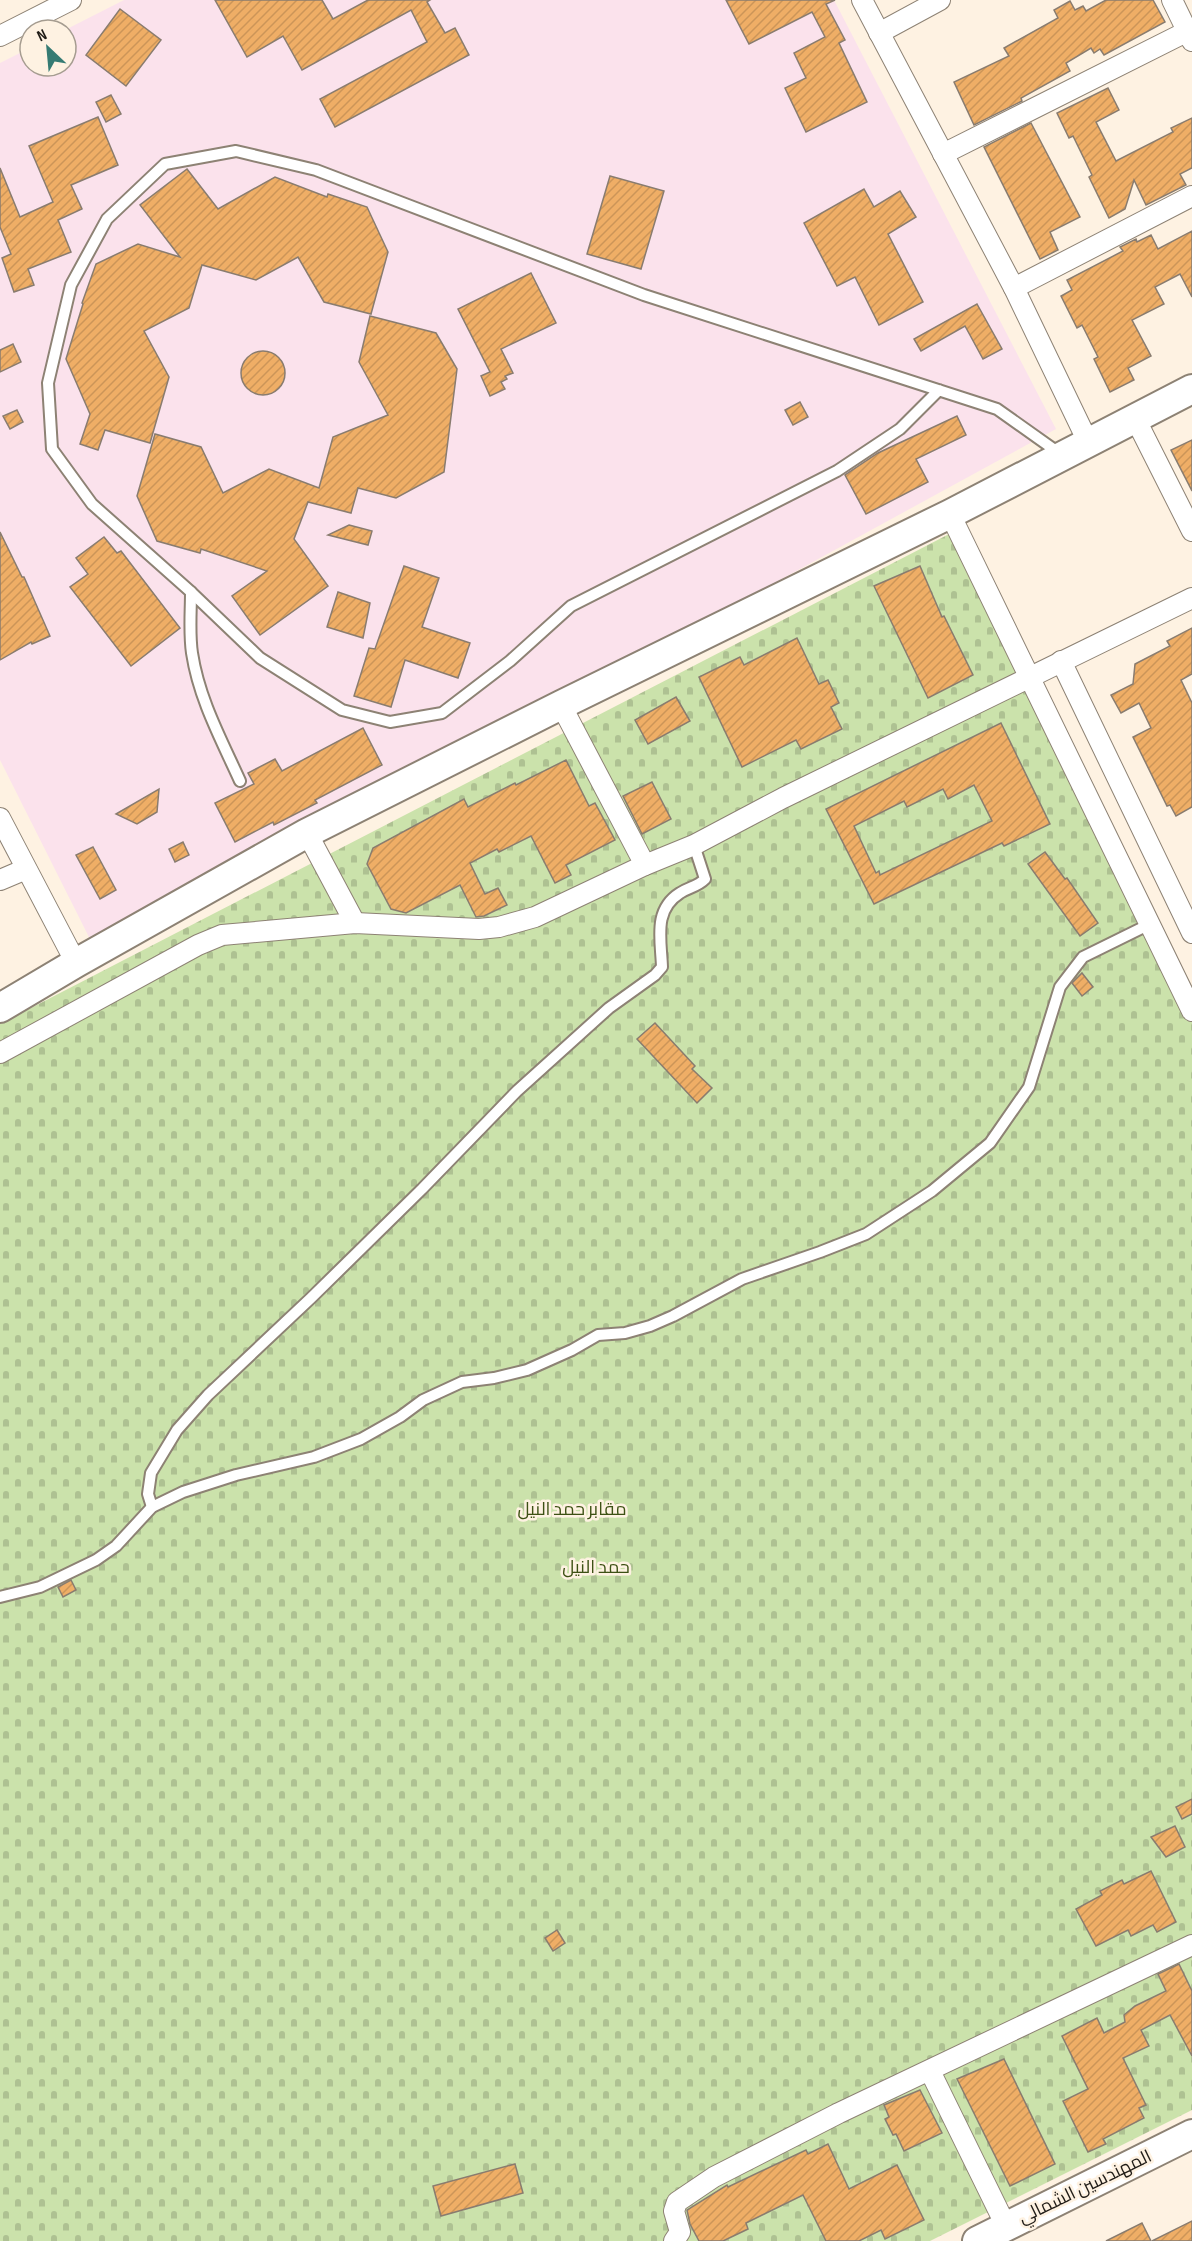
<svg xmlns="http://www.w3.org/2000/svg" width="1192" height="2241" font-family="'Sofia Sans Condensed',Cairo,sans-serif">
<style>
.education{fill:#fbe2ec}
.cemetery{fill:url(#cemetery-stones)}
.building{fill:url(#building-hatch);stroke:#897c6f;stroke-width:1.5;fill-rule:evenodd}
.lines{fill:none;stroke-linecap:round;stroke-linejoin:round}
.lane-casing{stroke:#8d8274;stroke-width:14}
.street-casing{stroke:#8d8274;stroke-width:22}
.secondary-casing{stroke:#8d8274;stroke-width:32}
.lane{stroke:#fff;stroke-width:10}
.street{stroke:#fff;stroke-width:20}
.secondary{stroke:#fff;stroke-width:28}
.labels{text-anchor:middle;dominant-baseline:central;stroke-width:5;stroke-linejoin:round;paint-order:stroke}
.park-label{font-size:18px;fill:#3d5114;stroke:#fef2e2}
.street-label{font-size:18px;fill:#1f1b16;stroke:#fef2e2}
</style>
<defs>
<pattern id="cemetery-stones" width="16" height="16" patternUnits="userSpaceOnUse" patternTransform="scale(1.5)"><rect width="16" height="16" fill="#cbe2ab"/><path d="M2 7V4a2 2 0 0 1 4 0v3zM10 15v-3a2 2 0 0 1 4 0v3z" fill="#aec192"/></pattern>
<pattern id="building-hatch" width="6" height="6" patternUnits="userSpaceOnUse" patternTransform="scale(1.5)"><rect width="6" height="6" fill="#efae66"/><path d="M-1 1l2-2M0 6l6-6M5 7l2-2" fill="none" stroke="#cc9558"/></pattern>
</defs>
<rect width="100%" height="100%" fill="#fef2e2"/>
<polygon class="education" points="124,0 834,0 1056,429 97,953 0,760 0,63 30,48 30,66 66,66 65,30"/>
<polygon class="cemetery" points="955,531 1192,994 1192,2110 930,2241 0,2241 0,1024"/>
<g class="building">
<polygon points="215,0 322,0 333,19 368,0 430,0 427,2 445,33 455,28 469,55 335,127 320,99 427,42 411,10 302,70 283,36 247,57"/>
<polygon points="726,0 835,0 826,4 845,40 839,43 867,102 806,132 785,88 806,78 794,53 825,37 812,12 749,44"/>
<polygon points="1106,0 1153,0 1165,22 1104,55 1100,49 1094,53 1091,48 1066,63 1070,71 1021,98 1022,101 974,125 954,82 1009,56 1004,48 1058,18 1054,10 1070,1 1075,10 1083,6 1086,11"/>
<polygon points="120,9 161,40 126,86 86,55"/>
<polygon points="1108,88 1119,110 1096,122 1116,161 1173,132 1171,128 1192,118 1192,168 1180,174 1186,185 1146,205 1134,180 1125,209 1109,218 1089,177 1092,175 1073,136 1069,138 1057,113"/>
<polygon points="111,95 121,114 106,122 96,102"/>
<polygon points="98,117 118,165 71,185 82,209 58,220 71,252 28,269 34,285 14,292 2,258 11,254 0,227 0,168 20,217 53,202 29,146"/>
<polygon points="1031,123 1080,217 1050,232 1058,250 1040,259 984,147"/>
<polygon points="187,169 218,209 275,177 327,197 328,194 367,207 388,252 371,314 324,302 298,257 256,280 202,265 189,308 144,331 169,377 150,443 105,430 98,450 80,444 90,414 66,359 83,304 82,303 96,264 138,244 180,257 140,205"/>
<polygon points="610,176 664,191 641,269 587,254"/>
<polygon points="864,189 874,207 900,191 916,217 888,234 923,302 879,325 855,277 837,286 804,223"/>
<polygon points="1192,231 1192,297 1180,274 1155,287 1164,304 1132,320 1151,356 1128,368 1134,380 1110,392 1094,359 1098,357 1082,325 1077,328 1061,296 1072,290 1067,280 1123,251 1120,247 1136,239 1137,242 1151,235 1158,249"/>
<polygon points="531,273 556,323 501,349 513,373 505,376 507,379 501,382 505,389 490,396 481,376 490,372 458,309"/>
<polygon points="977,304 1002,349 983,359 965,326 921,351 914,339"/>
<polygon points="370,316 436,333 457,369 444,472 396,498 358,488 351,513 308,502 294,539 328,586 260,635 232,596 267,571 201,549 200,553 157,541 137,496 155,434 201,447 223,493 269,469 319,488 333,437 388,415 359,362"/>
<polygon points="13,344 21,362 0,372 0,350"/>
<circle cx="263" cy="373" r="22"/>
<polygon points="800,402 808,417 793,425 785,410"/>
<polygon points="17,410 23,422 10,429 3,416"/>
<polygon points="957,416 966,435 916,459 928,482 866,514 845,475 878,453"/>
<polygon points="1192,440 1192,491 1171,450"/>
<polygon points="349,525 372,531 368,545 328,535"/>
<polygon points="0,532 22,577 24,577 50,636 32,644 31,642 0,660"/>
<polygon points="104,537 117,553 121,551 180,628 131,666 70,587 88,574 76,558"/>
<polygon points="404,566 439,578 422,627 470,643 458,678 405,660 391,707 354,696 369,648 375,649"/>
<polygon points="920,566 942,617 944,616 973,675 928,698 874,586"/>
<polygon points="338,592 370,603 363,638 327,627"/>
<polygon points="1192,628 1192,674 1181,680 1192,703 1192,807 1176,816 1170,805 1167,806 1133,737 1151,728 1139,703 1121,713 1111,695 1133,684 1135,664 1170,646 1167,641"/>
<polygon points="797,638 819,684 828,680 839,703 831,707 842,729 801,749 796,740 742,767 699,677 740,657 744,665"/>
<polygon points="676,697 690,721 648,744 635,720"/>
<path d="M1001,723l49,101 -46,22 -2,-3 -128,61 -48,-95zM974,785l18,36 -112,54 -1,-4 -3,2 -22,-47 50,-25 3,6 36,-18 5,10z"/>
<polygon points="363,728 382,765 315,800 317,803 274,825 273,822 235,842 215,803 254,784 248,773 275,759 282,771"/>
<polygon points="566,760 589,806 595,803 615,840 566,865 571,875 555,883 531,836 499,852 497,849 470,863 485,894 498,888 507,905 484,916 476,917 460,885 406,913 391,909 367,864 373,848 464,799 468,807 515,783 516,785"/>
<polygon points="652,782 671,819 642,834 623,796"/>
<polygon points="159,789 157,812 137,824 116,814"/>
<polygon points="183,842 189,855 175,862 169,849"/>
<polygon points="93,847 116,890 100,899 76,855"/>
<polygon points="1045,852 1065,879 1067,878 1098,923 1080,936 1028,864"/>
<polygon points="1082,973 1093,987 1082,996 1072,983"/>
<polygon points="655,1023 695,1066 692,1069 712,1088 697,1103 637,1039"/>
<polygon points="71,1580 76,1590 63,1597 58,1587"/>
<polygon points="1192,1799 1192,1814 1182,1819 1176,1807"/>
<polygon points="1175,1826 1185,1847 1166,1857 1151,1837"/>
<polygon points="1151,1871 1176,1922 1157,1932 1153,1925 1131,1936 1128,1930 1096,1946 1076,1909 1102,1895 1100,1891 1122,1880 1124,1884"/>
<polygon points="557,1930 565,1943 553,1951 545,1938"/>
<polygon points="1179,1964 1192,1991 1192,2056 1170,2015 1141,2030 1149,2046 1123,2058 1146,2105 1139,2108 1144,2118 1103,2139 1106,2144 1088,2152 1063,2101 1088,2089 1062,2036 1097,2018 1104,2033 1125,2022 1124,2015 1135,2006 1166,1991 1158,1974"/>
<polygon points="1004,2059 1055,2164 1010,2186 957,2079"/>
<polygon points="920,2090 942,2133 904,2151 896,2134 893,2135 885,2119 889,2117 884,2105"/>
<polygon points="828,2144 849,2189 897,2165 924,2220 885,2239 881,2230 859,2241 826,2241 803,2195 746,2223 748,2229 723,2241 699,2241 690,2224 687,2210 727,2185 728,2187 806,2150 808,2154"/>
<polygon points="515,2164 523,2193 441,2216 433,2186"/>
<polygon points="1192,2221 1192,2241 1152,2241"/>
<polygon points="1142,2223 1151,2241 1106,2241"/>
</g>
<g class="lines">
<g class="lane-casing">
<g id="lane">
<polyline points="939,390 900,429 837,471 571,606 510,661 442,713 390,722 342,710 260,658 191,592 92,504 52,449 48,383 71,285 107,219 165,164 236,151 316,170 644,295 997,409 1059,453"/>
<path d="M191,592c0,20 -2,41 1,61 7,46 29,86 48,128"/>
<path d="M152,1507l-4,-13 3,-21 26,-43 31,-35 103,-97 111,-109 95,-98 92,-83 46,-33 7,-8c-1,-28 -9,-57 18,-74 9,-6 17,-6 25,-14l-11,-34"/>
<polyline points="0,1597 40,1587 96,1560 116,1546 152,1507 183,1492 236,1475 314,1457 361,1439 400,1417 423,1400 462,1382 494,1378 527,1370 572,1350 598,1335 625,1333 650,1326 673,1316 742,1279 820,1252 866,1234 932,1191 990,1143 1029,1087 1060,987 1083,957 1150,924"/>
</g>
</g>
<g class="street-casing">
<g id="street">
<polyline points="862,0 1014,288 1088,442"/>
<polyline points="1172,0 1192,41"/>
<polyline points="879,33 940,0"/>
<polyline points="0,36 71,0"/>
<polyline points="943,154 1192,29"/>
<polyline points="1014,288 1192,196"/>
<polyline points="1135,418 1192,531"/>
<polyline points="950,514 1192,1011"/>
<polyline points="1061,661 1192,933"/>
<polyline points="561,705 645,865"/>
<polyline points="0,818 76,963"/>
<polyline points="307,833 355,923"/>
<polyline points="0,880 26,869"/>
<polyline points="0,1053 198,945 222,935 355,923 479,929 499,927 535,917 645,865 694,845 783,798 1192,598"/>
<polyline points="930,2071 1006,2226"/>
<polyline points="674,2241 680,2232 674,2211 677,2202 714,2177 839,2113 1192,1945"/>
</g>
</g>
<g class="secondary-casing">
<g id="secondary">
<polyline points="0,1008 76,963 307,833 561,705 950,514 1192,389"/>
<polyline points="977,2241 1192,2134"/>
</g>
</g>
<use href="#lane" class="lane"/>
<use href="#street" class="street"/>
<use href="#secondary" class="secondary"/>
</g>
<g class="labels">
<g class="park-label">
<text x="572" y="1509">مقابر حمد النيل</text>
<text x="596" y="1567">حمد النيل</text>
</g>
<g class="street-label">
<text transform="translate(1085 2187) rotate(-26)">المهندسين الشمالي</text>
</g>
</g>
<g transform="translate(48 48) rotate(334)"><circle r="28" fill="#fef2e2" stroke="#a59c90" stroke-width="1.5"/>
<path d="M0-4.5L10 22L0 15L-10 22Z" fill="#357b73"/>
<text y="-9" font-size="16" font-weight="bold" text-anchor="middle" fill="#1f1b16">N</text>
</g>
</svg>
